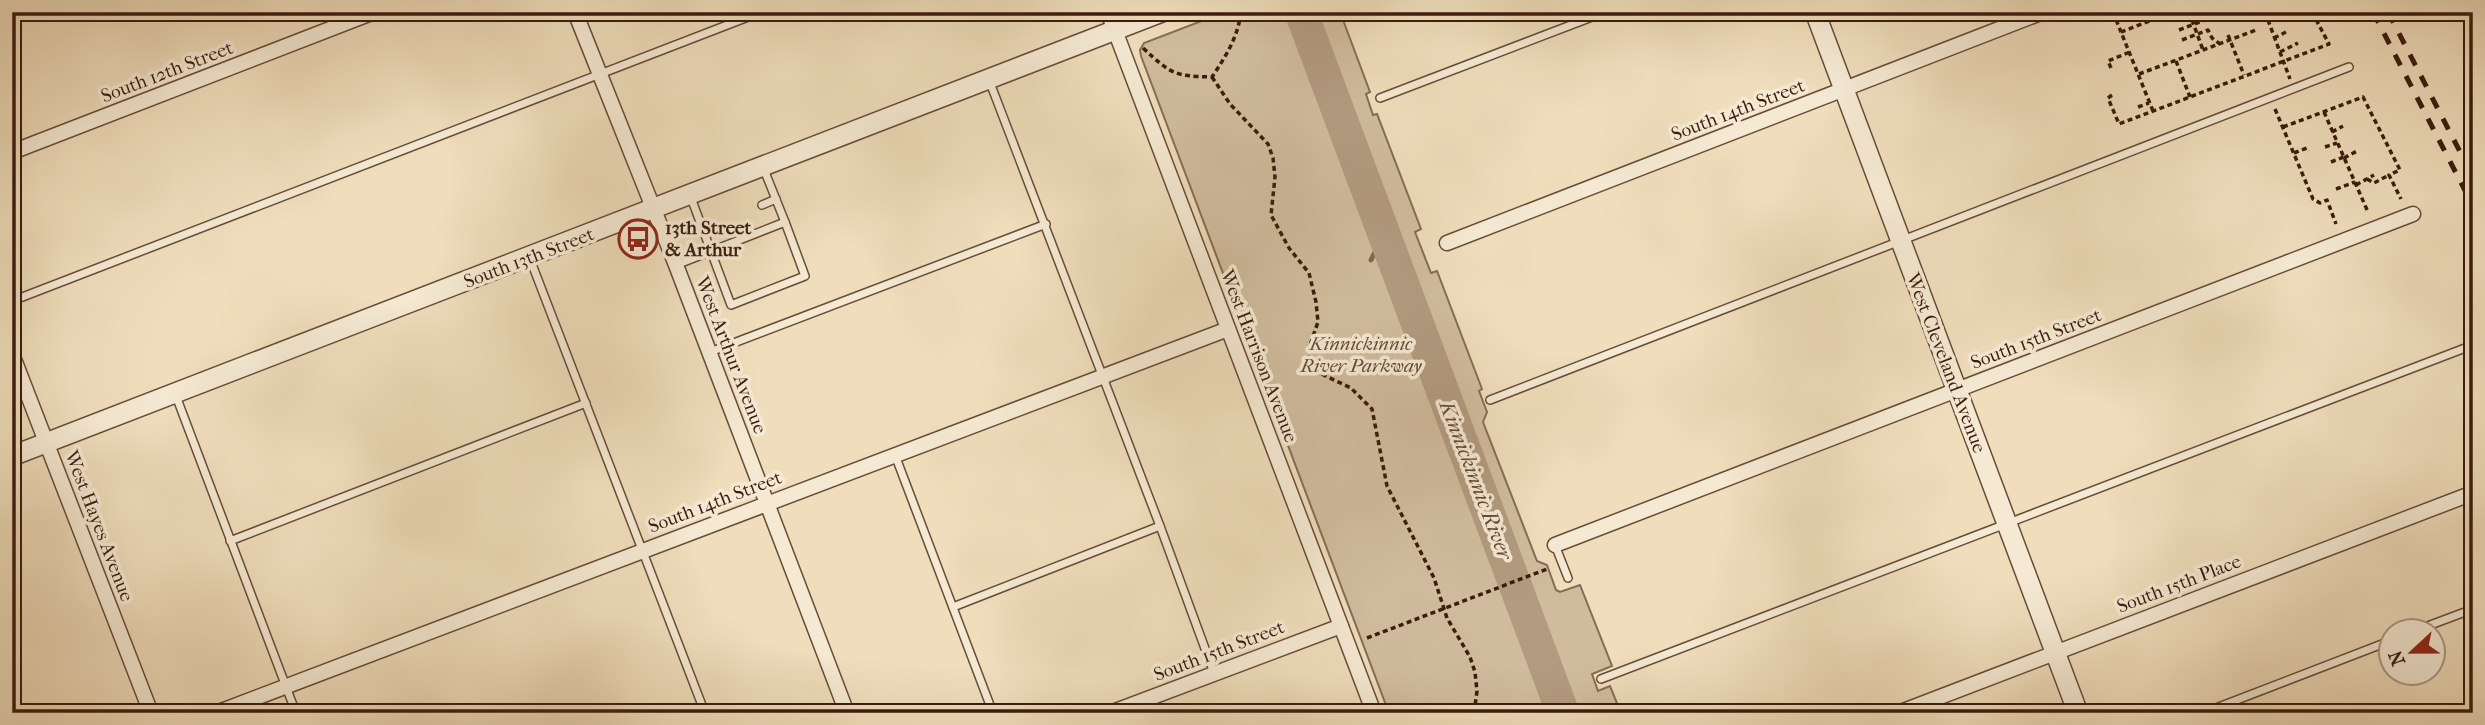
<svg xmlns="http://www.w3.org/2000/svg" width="2485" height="725" font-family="'IM FELL French Canon',serif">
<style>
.green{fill:#d0bc9d;stroke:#866c55;stroke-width:2}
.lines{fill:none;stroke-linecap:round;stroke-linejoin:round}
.stream{stroke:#826852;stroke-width:5}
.river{stroke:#b29b80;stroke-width:33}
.service-casing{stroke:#684c38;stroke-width:10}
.minor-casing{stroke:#684c38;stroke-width:17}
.tertiary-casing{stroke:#684c38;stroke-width:22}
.path{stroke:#3b1b0d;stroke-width:3.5;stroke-dasharray:5 3.5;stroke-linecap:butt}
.service{stroke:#f5e9d3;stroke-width:7}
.minor{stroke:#f5e9d3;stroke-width:14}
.tertiary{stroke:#f5e9d3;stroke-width:19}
.rail{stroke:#3b1b0d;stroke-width:5;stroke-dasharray:12 12;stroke-linecap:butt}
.labels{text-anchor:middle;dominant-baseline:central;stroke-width:7;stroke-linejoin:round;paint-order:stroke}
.street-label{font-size:19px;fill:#3b1b0d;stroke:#f5e9d3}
.poi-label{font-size:19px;font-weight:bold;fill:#3b1b0d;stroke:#f5e9d3;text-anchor:start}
.park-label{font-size:19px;font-style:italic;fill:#684b38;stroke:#f5e9d3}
.water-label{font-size:21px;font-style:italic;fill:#654835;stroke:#f5e9d3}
</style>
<rect width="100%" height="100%" fill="#efddbb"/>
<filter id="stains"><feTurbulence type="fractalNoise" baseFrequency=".00286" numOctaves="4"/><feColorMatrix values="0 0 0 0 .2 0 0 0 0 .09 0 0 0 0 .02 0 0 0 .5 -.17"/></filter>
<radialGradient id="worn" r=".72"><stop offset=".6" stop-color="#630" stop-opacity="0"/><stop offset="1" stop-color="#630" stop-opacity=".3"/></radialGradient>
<polygon class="green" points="1225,12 1340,12 1370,92 1366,94 1373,115 1377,114 1421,229 1415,232 1431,273 1437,271 1482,389 1479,391 1487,412 1483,422 1537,561 1547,565 1556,590 1560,592 1580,585 1612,666 1592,674 1598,691 1610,686 1621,713 1389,713 1141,56 1140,50 1144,43"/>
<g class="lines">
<polyline class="stream" points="1371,260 1384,234"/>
<polyline class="river" points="1301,12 1563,713"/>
<g class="service-casing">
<g id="service">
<polyline points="2455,17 2467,12"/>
<polyline points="989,80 1160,526 1214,673"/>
<polyline points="1380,98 1605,12"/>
<polyline points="763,167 785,222"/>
<polyline points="762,205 776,199"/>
<polyline points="530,259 705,713"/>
<polyline points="676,265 785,222 805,276 731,305 690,195"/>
<polyline points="12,301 761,12"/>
<polyline points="710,352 1046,224"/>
<polyline points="176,396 296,713"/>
<polyline points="1490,400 2349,67"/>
<polyline points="895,455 993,713"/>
<polyline points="230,541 586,403"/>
<polyline points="1555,545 1568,578"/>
<polyline points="953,607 1160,526"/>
<polyline points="2417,630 2473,609"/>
<polyline points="1601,679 2473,345"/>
<polyline points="692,713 703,709"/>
<polyline points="2203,713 2390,641"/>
</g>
</g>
<g class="minor-casing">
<g id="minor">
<polyline points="575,12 676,265 847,713"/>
<polyline points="1108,12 1374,713"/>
<polyline points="12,152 374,12"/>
<polyline points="1447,243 2043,12"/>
<polyline points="12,354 151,713"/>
<polyline points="1555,545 2413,214"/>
<polyline points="216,713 1228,329"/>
<polyline points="1110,713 1341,626"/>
<polyline points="1898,713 2473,493"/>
</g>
</g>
<g class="tertiary-casing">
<g id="tertiary">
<polyline points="1815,12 2078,713"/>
<polyline points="12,456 1162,12"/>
</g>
</g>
<g class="path">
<polyline points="2113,12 2121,32"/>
<polyline points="2189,12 2203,50"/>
<polyline points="2265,12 2290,79"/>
<polyline points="2253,13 2254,12"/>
<polyline points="2179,30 2208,19"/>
<polyline points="2228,35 2244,75"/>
<polyline points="2274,38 2286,32"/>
<polyline points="2182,40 2208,30 2212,38 2220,44"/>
<path d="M1143,48c28,26 31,28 69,29 14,-21 26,-40 29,-65"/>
<polyline points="2280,52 2298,43"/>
<polyline points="2176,61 2190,97"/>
<polyline points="2111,68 2108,61 2130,52"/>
<polyline points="2139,74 2256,30"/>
<polyline points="1212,77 1230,104 1268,144 1273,158 1275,177 1271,215 1289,248 1309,273 1316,302 1318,322 1308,351 1309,362 1313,370 1351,388 1372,409 1387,486 1434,578 1447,618 1470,657 1475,672 1477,691 1474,713"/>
<polyline points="2112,95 2108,98 2119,124 2329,44 2312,12"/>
<polyline points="2138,107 2149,103"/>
<polyline points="2275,109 2313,199 2320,203 2327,200 2336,224"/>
<polyline points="2153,111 2121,32 2173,12"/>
<polyline points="2324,112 2368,212"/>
<polyline points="2283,127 2363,97 2400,170 2389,175 2401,199"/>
<polyline points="2332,132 2343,126"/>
<polyline points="2325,147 2337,143"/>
<polyline points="2294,153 2307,148 2308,151"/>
<polyline points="2344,158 2357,151"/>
<polyline points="2331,162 2344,157"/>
<polyline points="2367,179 2374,183 2389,175"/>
<polyline points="2356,185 2374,175"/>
<polyline points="2336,189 2355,182"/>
<polyline points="1367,638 1547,569"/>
</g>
<use href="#service" class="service"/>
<use href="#minor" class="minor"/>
<use href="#tertiary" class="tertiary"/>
<g class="rail">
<polyline points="2373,12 2473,206"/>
<polyline points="2388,12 2473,177"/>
</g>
</g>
<defs>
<g id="bus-ring" transform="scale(2.0125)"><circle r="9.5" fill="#f5e9d3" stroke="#8f2418" stroke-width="1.5"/><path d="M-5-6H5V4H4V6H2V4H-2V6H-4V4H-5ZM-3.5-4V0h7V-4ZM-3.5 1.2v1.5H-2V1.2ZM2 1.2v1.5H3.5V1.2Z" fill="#8f2418"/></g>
</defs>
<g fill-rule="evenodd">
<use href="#bus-ring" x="638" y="239"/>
</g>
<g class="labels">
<g class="street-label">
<text transform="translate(167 72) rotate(-21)">South 12th Street</text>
<text transform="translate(1738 110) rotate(-21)">South 14th Street</text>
<text transform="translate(529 258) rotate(-21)">South 13th Street</text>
<text transform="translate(2036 339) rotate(-21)">South 15th Street</text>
<text transform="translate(731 355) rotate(69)">West Arthur Avenue</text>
<text transform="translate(1259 356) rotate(69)">West Harrison Avenue</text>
<text transform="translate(1946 363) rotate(69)">West Cleveland Avenue</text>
<text transform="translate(715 502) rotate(-21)">South 14th Street</text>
<text transform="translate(99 526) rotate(69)">West Hayes Avenue</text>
<text transform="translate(2179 584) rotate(-21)">South 15th Place</text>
<text transform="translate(1219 651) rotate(-21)">South 15th Street</text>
</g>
<g class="poi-label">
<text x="665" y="228">13th Street<tspan x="665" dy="22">&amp; Arthur</tspan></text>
</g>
<g class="park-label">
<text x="1361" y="344">Kinnickinnic<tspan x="1361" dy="22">River Parkway</tspan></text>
</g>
<g class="water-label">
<text transform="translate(1476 480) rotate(69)">Kinnickinnic River</text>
</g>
</g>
<rect width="2485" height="725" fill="none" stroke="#efddbb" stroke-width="42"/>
<rect x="14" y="14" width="2457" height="697" fill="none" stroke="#3b1b0d" stroke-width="3.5"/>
<rect x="21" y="21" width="2443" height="683" fill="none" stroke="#3b1b0d" stroke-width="2"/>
<g transform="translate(2412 652) rotate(248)"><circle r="33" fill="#f5e9d3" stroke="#ab9784" stroke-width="2"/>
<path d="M0-5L12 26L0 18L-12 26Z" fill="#8f2418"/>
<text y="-10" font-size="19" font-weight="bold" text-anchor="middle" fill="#3b1b0d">N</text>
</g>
<rect width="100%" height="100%" filter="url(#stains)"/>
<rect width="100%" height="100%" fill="url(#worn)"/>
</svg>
